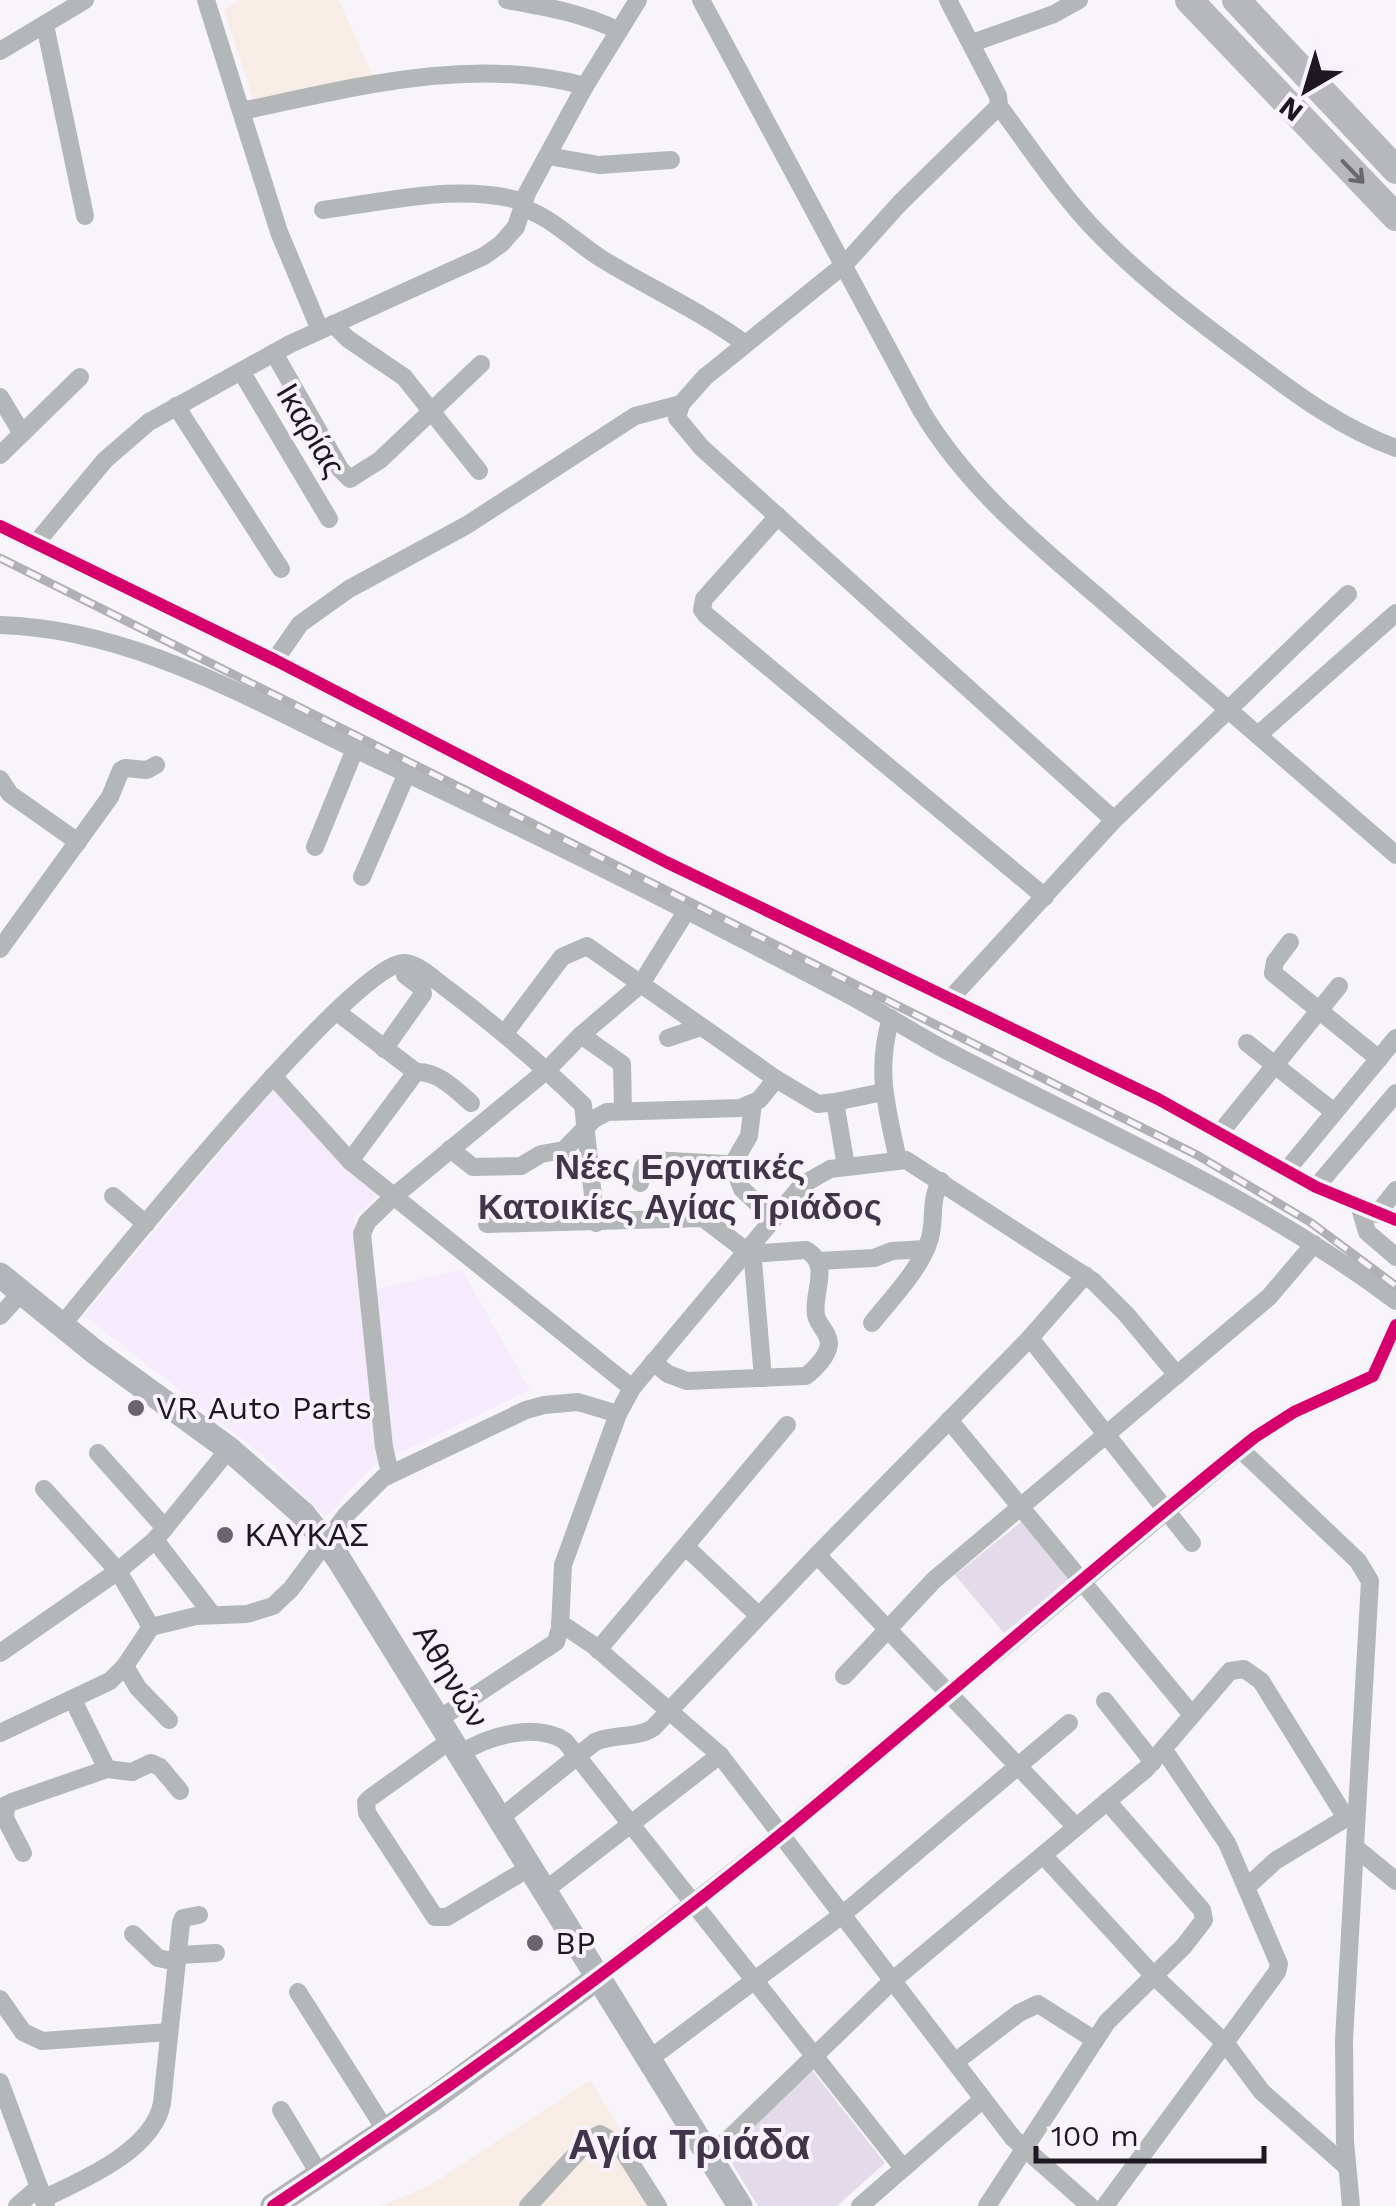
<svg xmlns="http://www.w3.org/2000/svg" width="1396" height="2206" font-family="'Work Sans',sans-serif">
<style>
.built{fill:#f5ebfd}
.education{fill:#f8ede6}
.green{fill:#e3daea}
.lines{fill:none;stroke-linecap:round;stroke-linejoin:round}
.street{stroke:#b3b7b8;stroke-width:18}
.secondary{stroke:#b2b5b9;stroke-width:25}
.primary{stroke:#b6b8bc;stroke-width:28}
.rail-casing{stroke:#b1b1b4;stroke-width:9}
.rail{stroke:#f7f2fc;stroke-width:5;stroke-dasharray:15;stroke-linecap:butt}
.secondary-bridge{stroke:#b2b5b9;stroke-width:25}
.cycleway-casing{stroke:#f7f2fc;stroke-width:19}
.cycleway{stroke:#d6006c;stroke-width:12}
.oneway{stroke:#6a686e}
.poi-dot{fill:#69656d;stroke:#f7f2fc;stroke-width:4}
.labels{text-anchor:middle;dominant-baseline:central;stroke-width:8;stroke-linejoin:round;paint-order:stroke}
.street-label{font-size:32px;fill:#1d1821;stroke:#f7f2fc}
.poi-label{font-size:32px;fill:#1d1821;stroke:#f7f2fc;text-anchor:start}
.neighbourhood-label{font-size:35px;font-weight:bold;fill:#413549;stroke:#f7f2fc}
.district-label{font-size:42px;font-weight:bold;fill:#413549;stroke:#f7f2fc}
</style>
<rect width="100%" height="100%" fill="#f7f4fa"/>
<polygon class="built" points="275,1087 381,1194 354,1217 364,1292 462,1270 530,1390 374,1465 325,1517 264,1456 84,1315"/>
<g class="education">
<polygon points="239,0 339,0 374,79 255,104 224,10"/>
<polygon points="590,2080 668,2206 381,2206 430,2185"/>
</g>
<g class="green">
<polygon points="1021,1522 1070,1580 1004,1633 955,1575"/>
<polygon points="811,2069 885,2163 837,2206 758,2206 725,2152"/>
</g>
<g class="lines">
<g class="street">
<polyline points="206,0 279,232 320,330"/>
<path d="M507,0c40,7 76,13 112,31"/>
<path d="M701,0l220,410c51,86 131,146 205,211 90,78 180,156 270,234"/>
<path d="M948,0l50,96 1,10c32,43 62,89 99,127 47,48 100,88 154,128 45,34 91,68 144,87"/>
<polyline points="45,25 85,216"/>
<polyline points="972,43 1054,14 1079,0"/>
<polyline points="0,51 85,0"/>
<polyline points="999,106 900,203 845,264 705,377 681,404 677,418 702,448 1114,820"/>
<path d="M242,111c110,-23 230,-56 343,-25"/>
<polyline points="548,156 599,165 671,160"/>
<path d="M523,208c30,10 52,34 79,51 47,29 97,51 142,84"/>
<path d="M323,210c64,-8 138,-28 201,-8"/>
<polyline points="333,324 348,339 404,377 479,471"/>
<polyline points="274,353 340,469 350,479 380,460 481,364"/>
<polyline points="241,371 329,519"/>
<polyline points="0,397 21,432"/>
<polyline points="176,406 281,569"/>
<polyline points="0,455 80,377"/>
<polyline points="778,516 704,599 702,610 706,615 1045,897"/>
<polyline points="0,526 275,660 666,862 1158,1099 1316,1187 1396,1220"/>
<polyline points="36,543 105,460 149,422 290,344 484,256 501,244 516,227 527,193 585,86 638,0"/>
<path d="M0,625c131,4 244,71 359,126 161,75 320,154 477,237 35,18 68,39 102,58 157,83 314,147 458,255"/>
<polyline points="275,660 300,624 349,589 467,525 635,416 681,404"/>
<polyline points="1258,735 1396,613"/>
<polyline points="0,779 10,794 78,842"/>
<polyline points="315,847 355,749"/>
<polyline points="362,877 407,773"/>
<polyline points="1290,942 1275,962 1273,973 1379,1059"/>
<polyline points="0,949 110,797 121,770 125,768 147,770 156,765"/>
<polyline points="951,998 1114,820 1348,594"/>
<polyline points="337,1012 416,1072 350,1161"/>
<path d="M891,1018c-16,53 -4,90 7,142"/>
<polyline points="505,1033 562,957 587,946 776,1079 818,1104 835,1102"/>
<polyline points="581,1035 622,1064 623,1110"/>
<polyline points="668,1038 701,1027"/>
<polyline points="1247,1043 1334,1112"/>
<polyline points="384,1049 423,994 422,988 405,975"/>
<path d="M416,1072c22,-1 39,17 55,31"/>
<polyline points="273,1076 350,1161 632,1388"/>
<polyline points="1220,1133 1339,986"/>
<polyline points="450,1149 473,1167 521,1166 541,1154 564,1150 594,1119 607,1112 740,1108 759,1100 776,1079"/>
<polyline points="846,1166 835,1102 883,1092"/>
<polyline points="731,1167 749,1136 753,1103"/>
<polyline points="1286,1171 1396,1038"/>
<polyline points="640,1183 643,1167 652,1160 725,1164 735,1171 742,1189 773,1218"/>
<polyline points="1316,1187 1396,1093"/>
<polyline points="113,1196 146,1224"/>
<polyline points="1360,1208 1367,1232 1396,1257"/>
<polyline points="1377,1214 1396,1190"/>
<polyline points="487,1224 703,1218 745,1250 753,1261 763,1378"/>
<polyline points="818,1261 874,1258 892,1251 926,1249"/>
<polyline points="0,1316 21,1293"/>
<path d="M872,1323c19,-24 45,-50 56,-79 9,-21 0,-43 13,-63"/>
<path d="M62,1325c42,-51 296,-368 343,-362 16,2 32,19 45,28 47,36 91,73 133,114l13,118"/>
<polyline points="1030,1338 1192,1543"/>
<path d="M653,1362l15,12 19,7 119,-5c9,-7 22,-20 23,-32 0,-12 -11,-18 -13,-29 -4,-23 16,-50 -10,-65l-56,4"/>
<polyline points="949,1420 1192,1715"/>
<polyline points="1240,1449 1358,1561 1370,1581 1344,2040 1345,2141 1351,2206"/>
<polyline points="98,1453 165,1528"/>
<polyline points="390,1473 384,1447 362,1234 367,1222 393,1197 547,1070 581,1035 641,984 687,910"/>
<polyline points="44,1489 118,1571 151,1627"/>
<polyline points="155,1540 212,1614"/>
<polyline points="686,1547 758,1615"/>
<polyline points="817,1555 1076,1827"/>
<polyline points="560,1623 593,1645 720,1755 1013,2138 1090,2206"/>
<polyline points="598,1650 787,1425"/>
<polyline points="0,1653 118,1571 155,1540 229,1449"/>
<polyline points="125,1666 138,1688 169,1720"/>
<polyline points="844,1676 934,1580 1269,1297 1314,1244"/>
<polyline points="73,1700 107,1769"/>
<polyline points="1105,1701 1153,1762"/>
<polyline points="439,1719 556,1642 560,1628 563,1565 618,1414 632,1388 802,1185 830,1169 906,1160 1093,1281 1126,1314 1177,1375"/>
<polyline points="0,1733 110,1681 125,1666 151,1627 196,1616 247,1614 273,1606 291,1589 346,1515 383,1478 526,1410 544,1405 578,1402 618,1414"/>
<polyline points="451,1740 370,1798 366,1802 367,1813 435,1917 447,1917 529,1868"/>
<path d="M460,1754c28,-18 75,-32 105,-13l338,427"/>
<path d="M499,1819l96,-77c19,-9 41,-3 58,-14l164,-173 213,-217 55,-63"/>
<polyline points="1356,1848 1396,1881"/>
<polyline points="23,1853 5,1818 6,1805 12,1802 107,1769 132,1772 151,1763 160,1767 180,1791"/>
<polyline points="1043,1855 1153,1975 1226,2044 1262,2092 1347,2167"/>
<polyline points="1248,1886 1275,1861 1346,1818 1356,1817"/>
<polyline points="543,1892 720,1755"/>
<polyline points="133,1934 158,1958 177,1962"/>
<polyline points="178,1955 216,1953"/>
<polyline points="597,1978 781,1834 1255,1437 1294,1412 1373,1376 1396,1325"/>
<polyline points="298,1992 386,2131"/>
<polyline points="0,1999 23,2032 42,2041 169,2032"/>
<polyline points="648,2060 842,1915 1069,1723"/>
<polyline points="955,2062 1019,2013 1038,2004 1095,2040"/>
<polyline points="0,2082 46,2206"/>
<polyline points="281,2110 320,2175"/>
<polyline points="710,2157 892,1981 1146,1769 1230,1671 1244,1669 1261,1681 1346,1818"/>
<path d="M43,2199c39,-19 110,-48 119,-96l19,-180 2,-5 16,-3"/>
<polyline points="17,2206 39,2187"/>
<polyline points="528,2206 590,2139 600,2134 620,2146 658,2206"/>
<polyline points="860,2206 983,2099"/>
<polyline points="987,2206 1107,2022 1184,1946 1204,1920 1202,1910 1107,1801"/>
<polyline points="1105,2206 1277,1972 1279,1964 1227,1843 1164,1750"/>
</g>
<g class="secondary">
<polyline points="0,1275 95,1352 229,1449 303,1514"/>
<polyline points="338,1558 740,2206"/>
<polyline points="273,2206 434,2098 597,1978"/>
</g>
<g class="primary">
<polyline points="1189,0 1396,217"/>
<polyline points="1236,0 1396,170"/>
</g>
<g class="rail-casing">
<polyline id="rail" points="0,558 1197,1155 1310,1222 1396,1286"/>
</g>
<use href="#rail" class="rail"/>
<polyline class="secondary-bridge" points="303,1514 338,1558"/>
<g class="cycleway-casing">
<g id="cycleway">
<polyline points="0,526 275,660 666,862 1158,1099 1316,1187 1396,1220"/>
<path d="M273,2206c176,-117 348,-241 512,-375 158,-130 310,-266 470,-394l39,-25 79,-36 23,-51"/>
</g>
</g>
<use href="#cycleway" class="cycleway"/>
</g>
<defs><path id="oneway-shaft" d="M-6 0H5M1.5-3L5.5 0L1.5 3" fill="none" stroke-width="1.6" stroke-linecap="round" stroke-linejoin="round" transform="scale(2.5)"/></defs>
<use class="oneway" href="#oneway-shaft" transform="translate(1353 172) rotate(46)"/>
<g class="poi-dot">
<circle cx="136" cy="1408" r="10"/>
<circle cx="225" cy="1535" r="10"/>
<circle cx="535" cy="1943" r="10"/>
</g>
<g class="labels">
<g class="street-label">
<text transform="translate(311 430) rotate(59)">Ικαρίας</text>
<text transform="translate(451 1676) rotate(59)">Αθηνών</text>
</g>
<g class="poi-label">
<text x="156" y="1408">VR Auto Parts</text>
<text x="245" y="1535">ΚΑΥΚΑΣ</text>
<text x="555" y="1943">BP</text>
</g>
<g class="neighbourhood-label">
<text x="680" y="1167">Νέες Εργατικές<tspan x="680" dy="40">Κατοικίες Αγίας Τριάδος</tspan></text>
</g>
<g class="district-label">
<text x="689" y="2144">Αγία Τριάδα</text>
</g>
</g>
<g transform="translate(1306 90) rotate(218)" stroke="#f7f2fc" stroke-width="8" paint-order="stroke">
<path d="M0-8L18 38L0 25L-18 38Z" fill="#1d1821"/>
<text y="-15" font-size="28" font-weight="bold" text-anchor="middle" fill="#1d1821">N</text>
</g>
<path d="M1036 2146v15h228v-15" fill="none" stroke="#1d1821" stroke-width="5"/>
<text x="1051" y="2146" font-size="30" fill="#1d1821" stroke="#f7f2fc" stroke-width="8" paint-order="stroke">100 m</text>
</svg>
